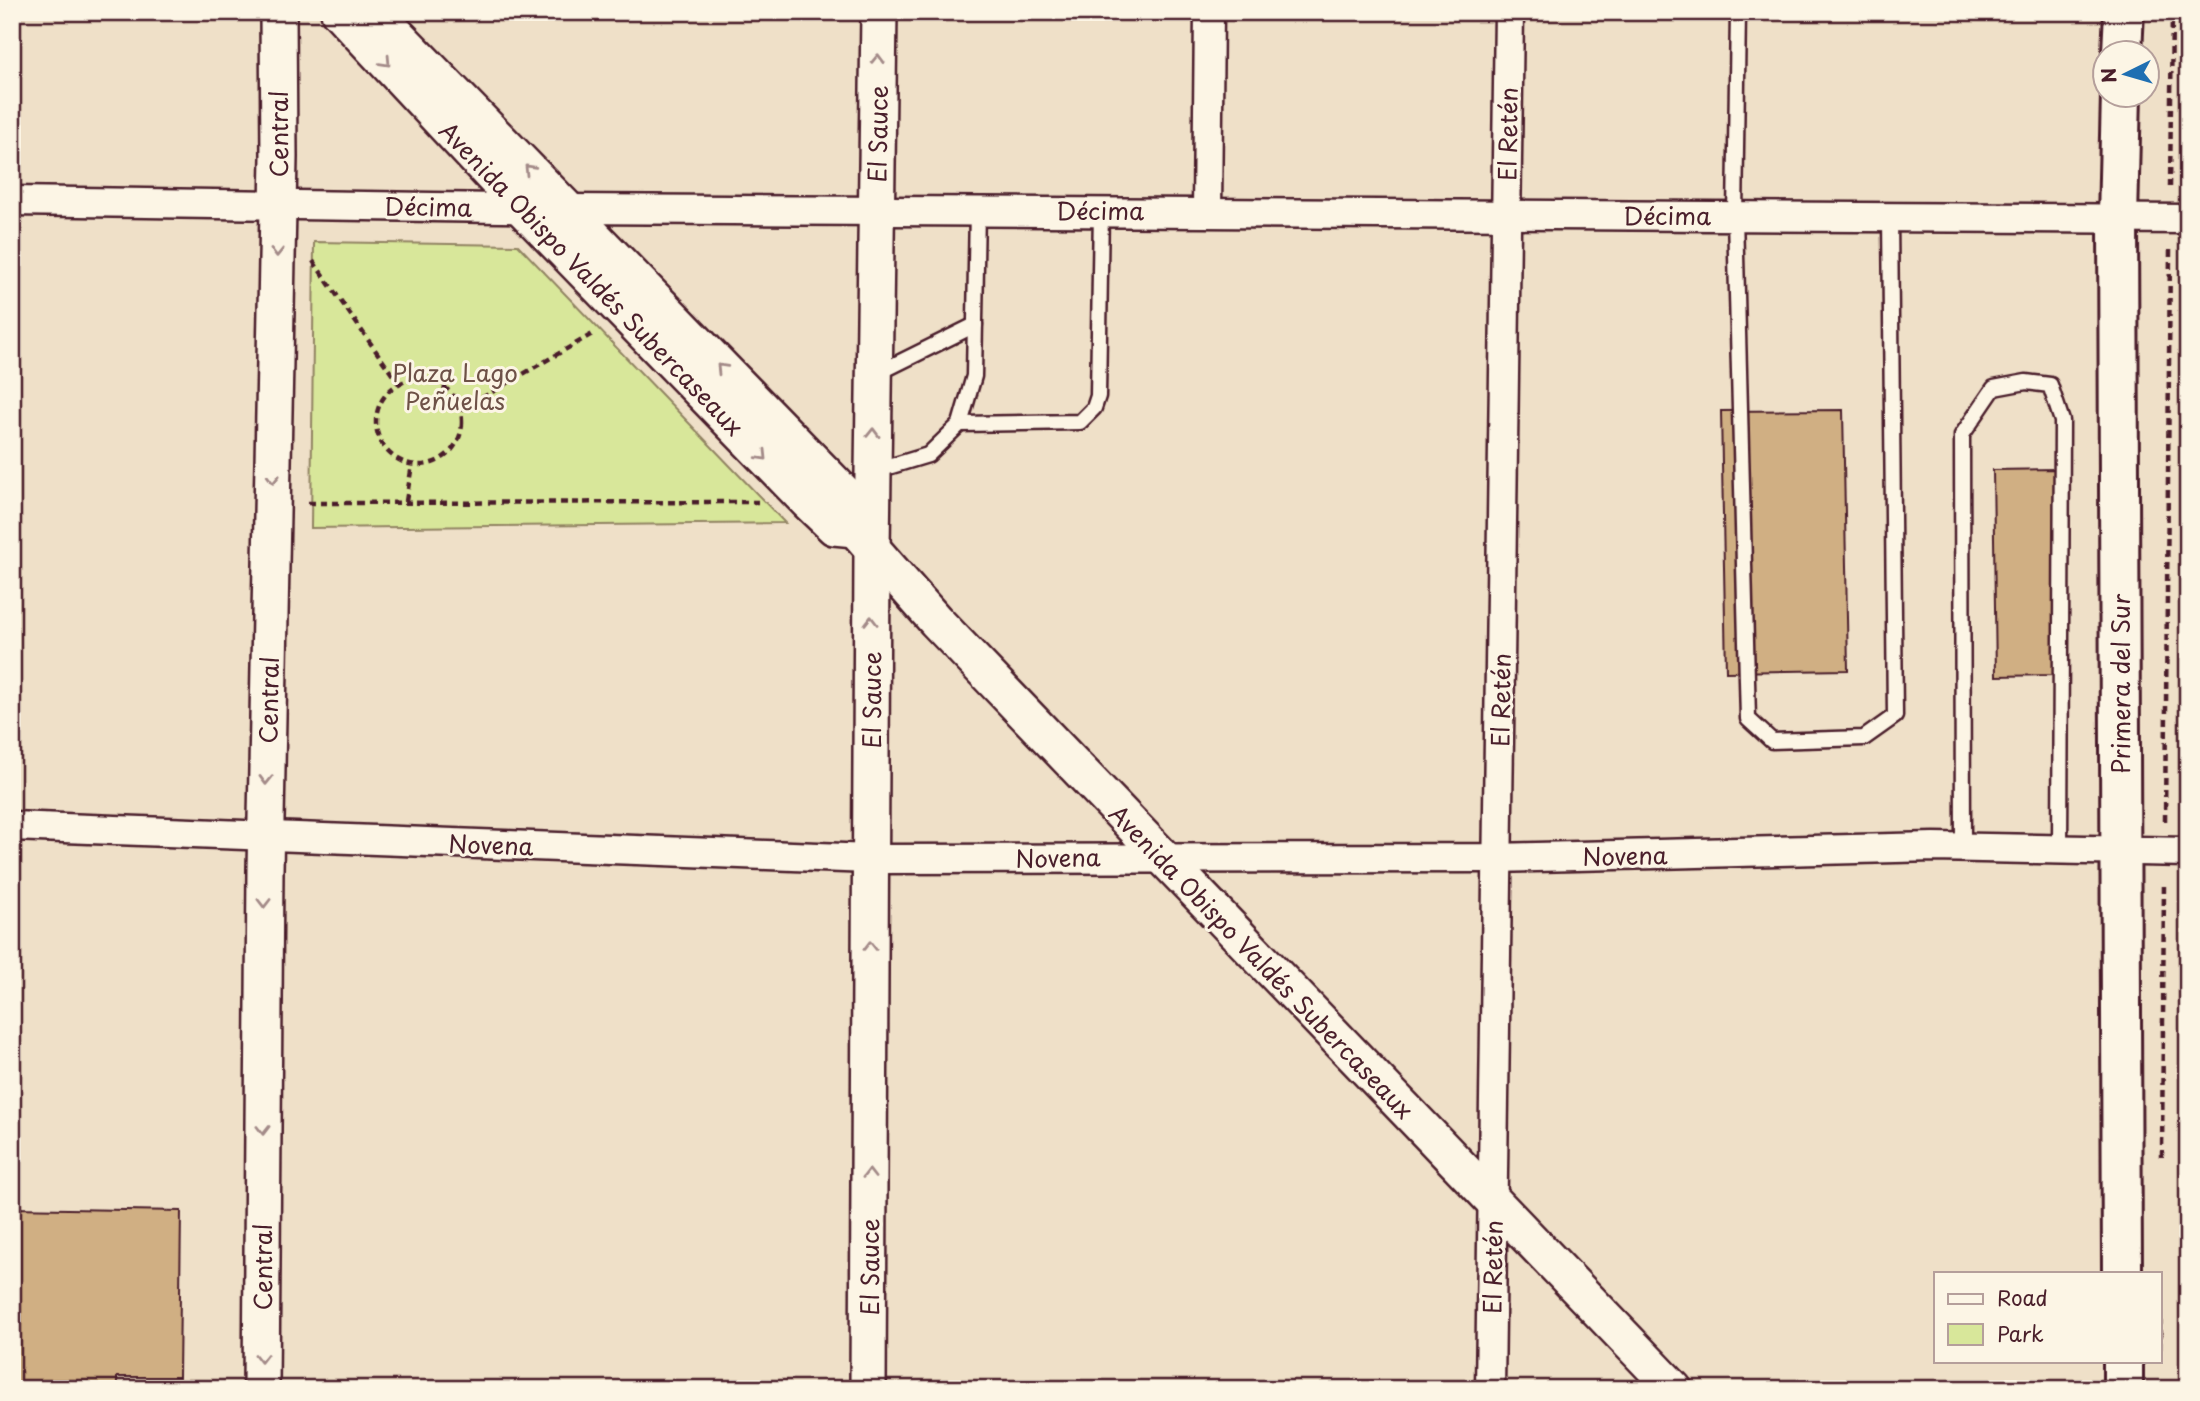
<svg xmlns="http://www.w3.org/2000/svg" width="2200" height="1401" font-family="'Playpen Sans',sans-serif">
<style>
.green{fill:#d8e79a;stroke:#918362;stroke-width:2}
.building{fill:#d0af83;stroke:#4a1f2b;stroke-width:2}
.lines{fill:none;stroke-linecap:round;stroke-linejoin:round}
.service-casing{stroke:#4a1f2b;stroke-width:19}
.minor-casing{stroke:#4a1f2b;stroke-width:33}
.tertiary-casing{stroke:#4a1f2b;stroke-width:40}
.secondary-casing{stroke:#4a1f2b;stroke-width:44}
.path{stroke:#4a1f2b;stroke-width:4.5;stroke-dasharray:7 5;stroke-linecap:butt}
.service{stroke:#fcf5e5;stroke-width:14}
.minor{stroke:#fcf5e5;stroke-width:28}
.tertiary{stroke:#fcf5e5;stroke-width:35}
.secondary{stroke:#fcf5e5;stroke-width:38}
.oneway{stroke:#a38a88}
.labels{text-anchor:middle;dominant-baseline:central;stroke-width:6;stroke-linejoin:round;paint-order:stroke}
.street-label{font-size:24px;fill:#4a1f2b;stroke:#fcf5e5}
.park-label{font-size:24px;fill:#6e5147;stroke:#fcf5e5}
</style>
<rect width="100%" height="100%" fill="#efe0c8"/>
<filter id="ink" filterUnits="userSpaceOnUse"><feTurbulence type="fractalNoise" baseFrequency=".0143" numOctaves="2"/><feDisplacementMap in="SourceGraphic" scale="14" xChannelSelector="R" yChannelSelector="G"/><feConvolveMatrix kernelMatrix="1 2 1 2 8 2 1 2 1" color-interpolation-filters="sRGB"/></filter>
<g filter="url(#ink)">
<polygon class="green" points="314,242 518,245 785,523 311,528"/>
<g class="building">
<polygon points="1843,410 1848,670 1726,672 1721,411"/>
<polygon points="2054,469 2057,675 1996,676 1993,470"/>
<polygon points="12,1208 181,1211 179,1377 117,1377 117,1389 12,1389"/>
</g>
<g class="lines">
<g class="service-casing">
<g id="service">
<polyline points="1738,12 1735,216 1748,719 1772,741 1864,738 1895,716 1890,217"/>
<polyline points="876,374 975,325"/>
<polyline points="960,424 1080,422 1094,408 1098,396 1101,210"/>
<polyline points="875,471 928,455 960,424 974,376 977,209"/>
<polyline points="1963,848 1962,435 1994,388 2026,382 2050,385 2062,421 2060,850"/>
</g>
</g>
<g class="minor-casing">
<g id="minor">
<polyline points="12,201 567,209 2188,219"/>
<polyline points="1207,211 1209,12"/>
<polyline points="12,826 870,859 1497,858 1934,847 2188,852"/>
<polyline points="1490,1389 1509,12"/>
</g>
</g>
<g class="tertiary-casing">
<g id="tertiary">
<polyline points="339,12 522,208 809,503 834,527 855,529"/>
<polyline points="375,12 853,502 855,529 936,621 1674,1389"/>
<polyline points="261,1389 265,870 279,157 278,12"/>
<polyline points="868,1389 872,550 879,12"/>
</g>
</g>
<g class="secondary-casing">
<g id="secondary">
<polyline points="2122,52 2124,12"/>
<polyline points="2121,94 2118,219 2122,1273"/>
<polyline points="2123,1361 2123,1389"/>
</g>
</g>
<g class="path">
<polyline points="2170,187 2172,12"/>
<polyline points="313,261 399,384"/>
<circle cx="419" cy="422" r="43"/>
<polyline points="461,410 594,333"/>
<polyline points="406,501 412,465"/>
<polyline points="308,503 758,502"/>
<polyline points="2165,821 2170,249"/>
<polyline points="2162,1157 2164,882"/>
<polyline points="2160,1349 2161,1278"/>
</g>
<use href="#service" class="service"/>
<use href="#minor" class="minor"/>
<use href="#tertiary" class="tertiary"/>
<use href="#secondary" class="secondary"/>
</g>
<defs><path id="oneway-chevron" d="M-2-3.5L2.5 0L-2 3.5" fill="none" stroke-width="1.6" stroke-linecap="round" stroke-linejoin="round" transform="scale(1.75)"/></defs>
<g class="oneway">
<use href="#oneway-chevron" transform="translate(878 59) rotate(-89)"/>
<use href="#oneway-chevron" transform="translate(386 62) rotate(47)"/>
<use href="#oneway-chevron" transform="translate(529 169) rotate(-134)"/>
<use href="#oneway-chevron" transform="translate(277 252) rotate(91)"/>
<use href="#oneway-chevron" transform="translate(721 368) rotate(-134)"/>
<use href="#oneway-chevron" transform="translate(873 433) rotate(-89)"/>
<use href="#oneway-chevron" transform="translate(763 456) rotate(46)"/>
<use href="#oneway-chevron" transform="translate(273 479) rotate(91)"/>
<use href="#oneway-chevron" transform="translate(871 621) rotate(-90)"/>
<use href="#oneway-chevron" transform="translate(266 780) rotate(91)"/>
<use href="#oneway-chevron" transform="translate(264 903) rotate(90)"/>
<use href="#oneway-chevron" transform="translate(870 946) rotate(-90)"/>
<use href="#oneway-chevron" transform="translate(263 1130) rotate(90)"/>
<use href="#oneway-chevron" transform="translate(869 1174) rotate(-90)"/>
<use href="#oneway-chevron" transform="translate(261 1358) rotate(90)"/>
</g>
</g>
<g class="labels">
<g class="street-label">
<text transform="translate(278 134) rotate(-90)">Central</text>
<text transform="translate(877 134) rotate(-89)">El Sauce</text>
<text transform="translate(1507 134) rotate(-89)">El Retén</text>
<text transform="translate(428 206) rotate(1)">Décima</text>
<text x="1100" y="210">Décima</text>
<text x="1667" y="215">Décima</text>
<text transform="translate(592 278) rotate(46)">Avenida Obispo Valdés Subercaseaux</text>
<text transform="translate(2120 684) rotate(-90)">Primera del Sur</text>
<text transform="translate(268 700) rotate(-89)">Central</text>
<text transform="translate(871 700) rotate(-90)">El Sauce</text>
<text transform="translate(1500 700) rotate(-89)">El Retén</text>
<text transform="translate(491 844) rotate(2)">Novena</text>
<text transform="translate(1625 855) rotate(-1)">Novena</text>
<text transform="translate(1058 857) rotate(-1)">Novena</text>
<text transform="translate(1262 961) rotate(46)">Avenida Obispo Valdés Subercaseaux</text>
<text transform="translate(262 1267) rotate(-90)">Central</text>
<text transform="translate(869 1267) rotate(-90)">El Sauce</text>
<text transform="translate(1492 1267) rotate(-89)">El Retén</text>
</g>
<g class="park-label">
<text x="455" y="372">Plaza Lago<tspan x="455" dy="28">Peñuelas</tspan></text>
</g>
</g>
<rect width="2200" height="1401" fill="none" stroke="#fcf5e5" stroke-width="42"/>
<rect x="21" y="21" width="2158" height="1359" fill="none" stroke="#4a1f2b" stroke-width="2.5" filter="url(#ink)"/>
<rect x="1934" y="1272" width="228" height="91" fill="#fcf5e5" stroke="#b59f9b" stroke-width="2"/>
<rect x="1948" y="1294" width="35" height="10" fill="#fcf5e5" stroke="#b59f9b" stroke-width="2"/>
<text x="1997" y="1306" font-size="21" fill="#4a1f2b">Road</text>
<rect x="1948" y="1324" width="35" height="21" fill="#d8e79a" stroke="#b59f9b" stroke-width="2"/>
<text x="1997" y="1342" font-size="21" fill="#4a1f2b">Park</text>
<g transform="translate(2126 74) rotate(265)"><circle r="33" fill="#fcf5e5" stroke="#b59f9b" stroke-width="2"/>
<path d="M0-5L12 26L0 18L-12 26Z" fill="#1f6fb2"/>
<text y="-10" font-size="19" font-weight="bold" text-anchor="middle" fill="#4a1f2b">N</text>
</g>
</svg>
